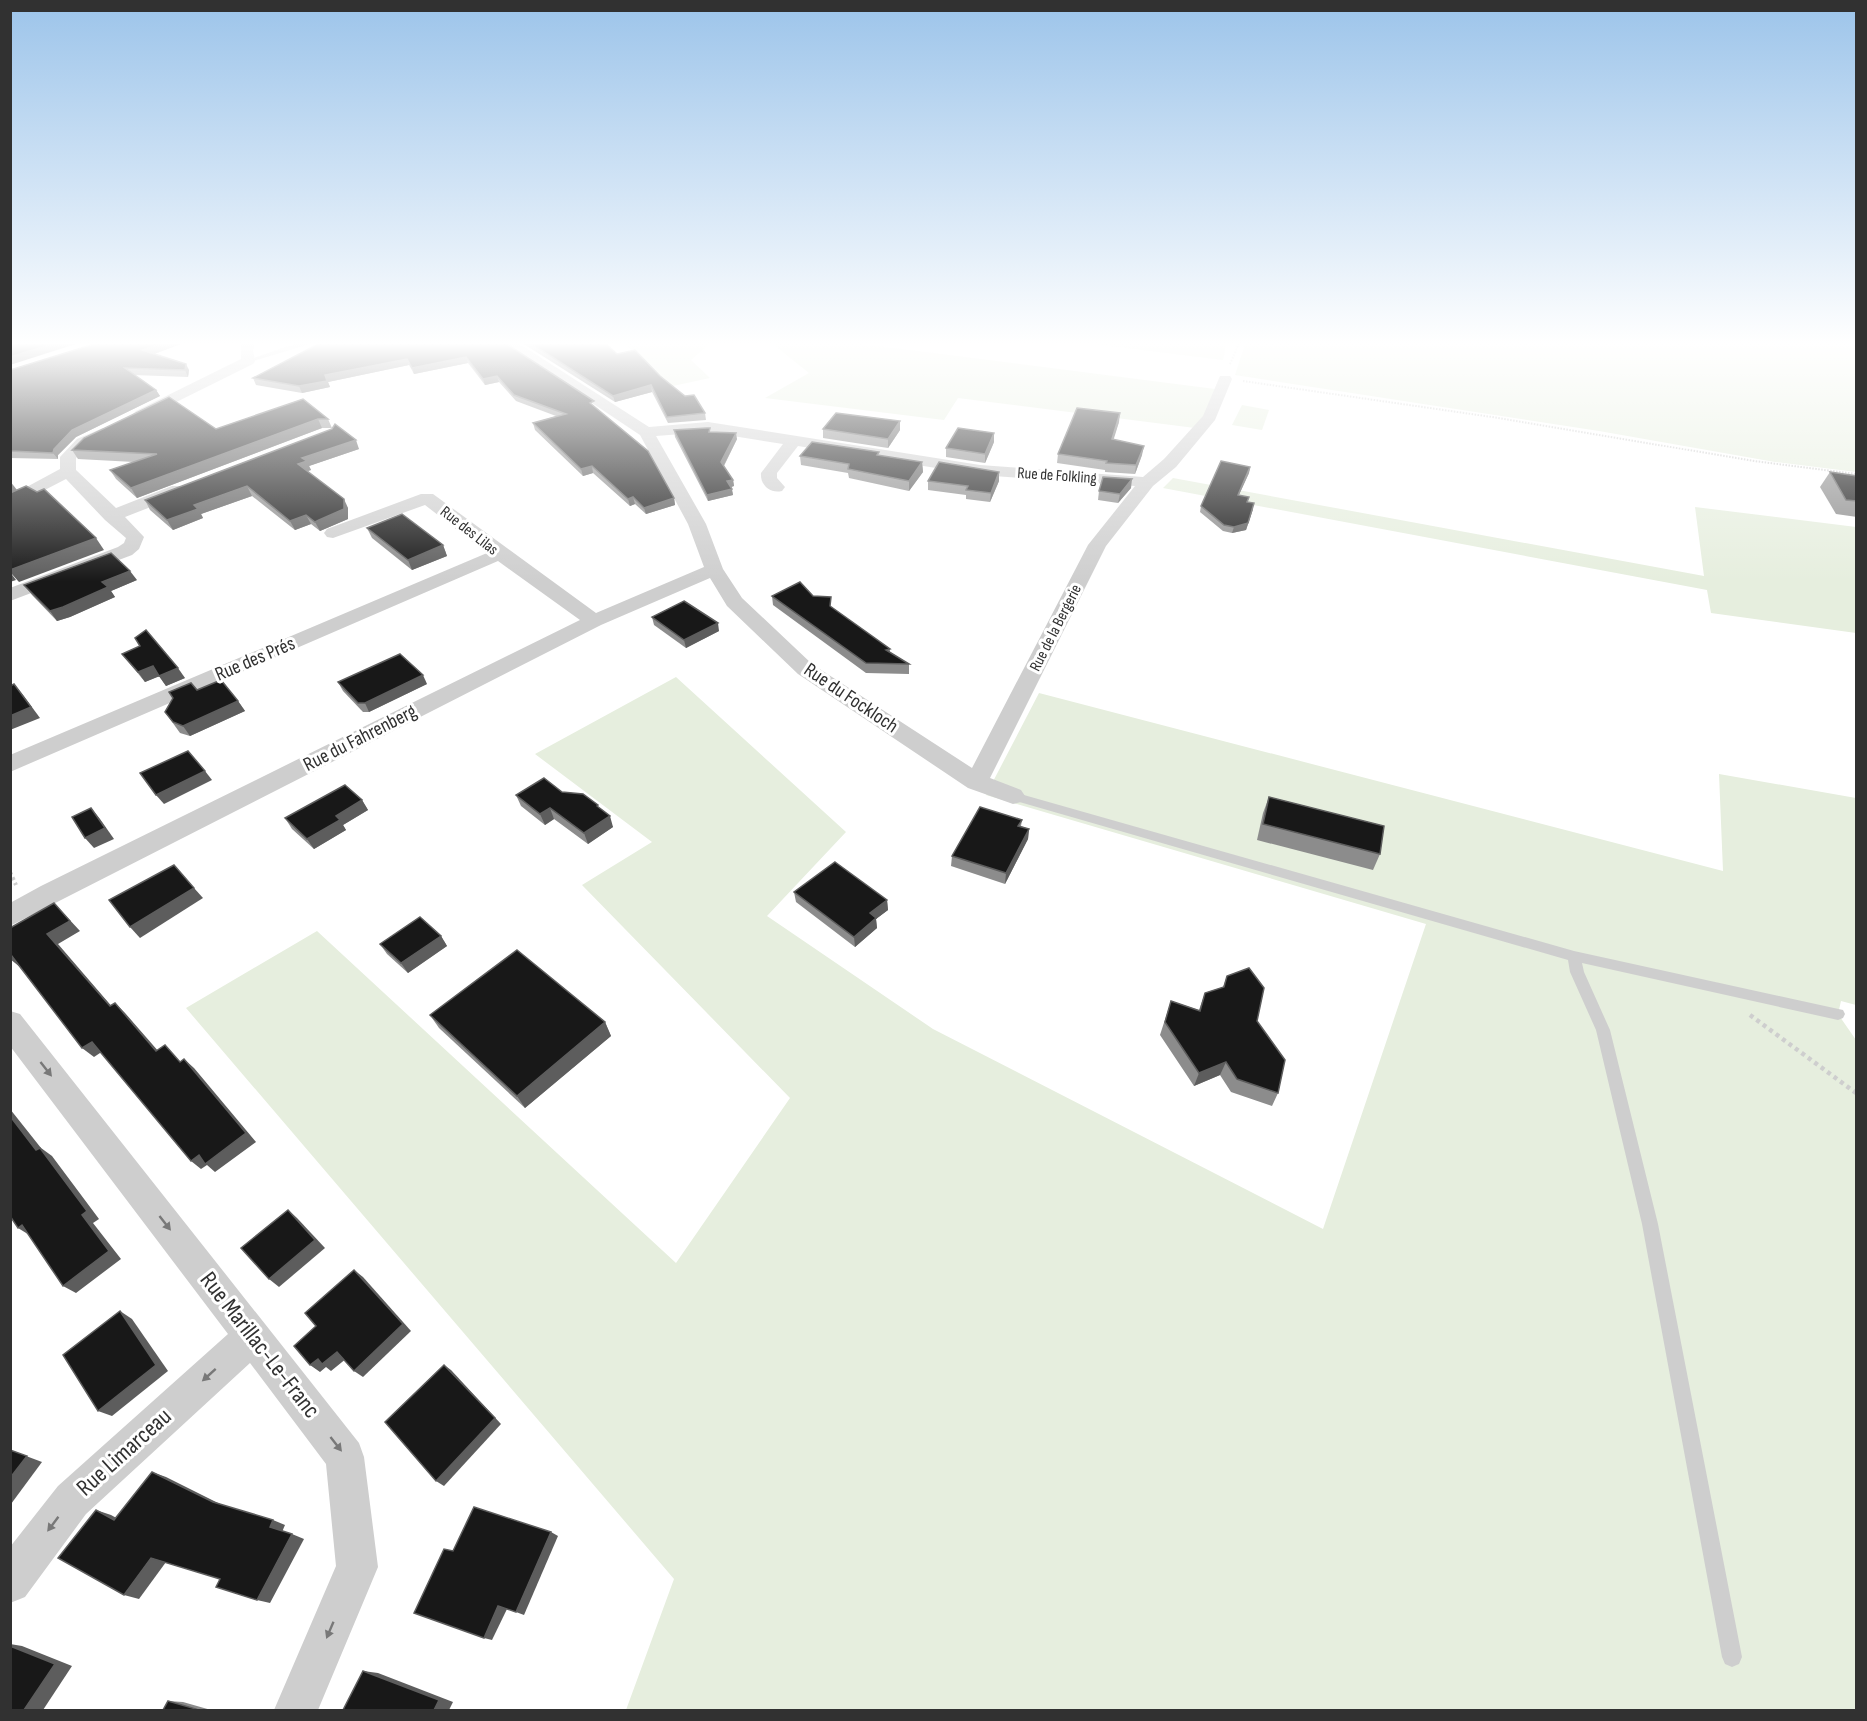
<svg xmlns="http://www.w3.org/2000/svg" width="1867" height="1721" font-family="'Sofia Sans Condensed',sans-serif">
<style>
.green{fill:#e6eede}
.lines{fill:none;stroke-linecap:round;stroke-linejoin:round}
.path-far2{stroke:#cecece;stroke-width:2;stroke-dasharray:1.5 1.5;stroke-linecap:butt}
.path-far1{stroke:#cecece;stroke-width:4;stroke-dasharray:3 3;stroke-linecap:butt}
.path{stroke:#cecece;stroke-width:4.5;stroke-dasharray:4 4;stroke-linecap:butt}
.lane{fill:#cecece;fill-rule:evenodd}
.street{fill:#cecece;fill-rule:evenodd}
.wall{fill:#8c8c8c}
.shaded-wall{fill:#5d5d5d}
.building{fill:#181818;stroke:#5d5d5d;stroke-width:1.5}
.oneway{fill:#787878}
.labels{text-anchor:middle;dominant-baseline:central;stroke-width:6;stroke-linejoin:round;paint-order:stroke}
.far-street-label{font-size:16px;fill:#313131;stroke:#fff}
.street-label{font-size:20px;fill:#313131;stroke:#fff}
.near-street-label{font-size:24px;fill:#313131;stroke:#fff}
</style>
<rect width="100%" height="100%" fill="#fff"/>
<g class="green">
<polygon points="622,341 713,341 691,360 710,378 668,387"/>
<polygon points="769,341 868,341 863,344 1215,389 1205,416 1195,428 958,398 944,420 765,398 809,373"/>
<polygon points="1068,341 1227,341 1223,360"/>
<polygon points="1246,341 1856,341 1856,472 1775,462 1599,431 1235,375"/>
<polygon points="1242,405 1269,410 1262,430 1232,425"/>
<polygon points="1173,478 1704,576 1695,507 1856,527 1856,633 1711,613 1707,590 1163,488"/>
<polygon points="676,677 846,832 767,916 933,1029 1323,1229 1426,924 986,795 1039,693 1723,871 1719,774 1856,798 1856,1005 1841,1001 1838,1014 1856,1040 1856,1710 626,1710 674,1579 186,1008 317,931 676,1263 790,1098 582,885 652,842 535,754"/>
</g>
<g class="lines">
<g class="path-far2">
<polyline points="1230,364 1240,341"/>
<polyline points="1243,381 1492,417 1754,461 1856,474"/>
</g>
<polyline class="path-far1" points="10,872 16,885"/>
<polyline class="path" points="1750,1015 1856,1093"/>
<g class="lane">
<polygon points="320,341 250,362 245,361 300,342"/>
<polygon points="1013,792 1574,951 1843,1010 1845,1014 1843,1018 1838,1020 1582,963 1584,972 1610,1030 1658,1224 1742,1657 1739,1664 1732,1667 1725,1664 1722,1657 1642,1224 1596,1030 1570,972 1568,960 1009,799 1007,796 1009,793"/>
</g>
<g class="street">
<polygon points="241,341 255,341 253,351 255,361 253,364 146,417 136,417 133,414 136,411 241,359"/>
<path d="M499,341h16l134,86 59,-5 272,43 163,12 21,-18 39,-43 17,-40h10l2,3 -17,41 -39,47 -23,19 -47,60 -116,232 31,12 4,6 -4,6 -8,2 -45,-16 -170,-114 -71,-68 -17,-28 -109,47 -591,301v-23l31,-17 539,-266 -82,-59 -488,211v-17l477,-202 -62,-48 -92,33 -6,-1 -3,-4 3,-4 94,-35h12l163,119 108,-46 -16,-43 -48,-89zM708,432l75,12 -22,29c-1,12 9,21 21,18l3,-4 -8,-9v-5l21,-27 182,29 155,11 -47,59 -116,223 -160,-104 -70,-66 -19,-29 -17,-45 -50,-88z"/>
<polygon points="103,428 111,433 109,436 89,445 76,458 76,470 116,508 172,486 184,486 187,490 184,494 125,517 144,537 139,549 132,555 10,601 10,588 118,547 124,543 126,538 105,520 66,479 10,508 10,496 60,469 60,457 77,439"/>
<polygon points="10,1011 20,1014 359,1443 364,1457 378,1567 318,1710 274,1710 336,1566 326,1464 250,1363 86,1514 25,1597 10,1603 10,1547 58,1486 228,1334 10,1046"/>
</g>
</g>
<g class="wall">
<polygon points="189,341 154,354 189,370 188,377 134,375 156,390 160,396 76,437 58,455 58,459 10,458 10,370"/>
<polygon points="502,341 595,407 674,498 675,505 646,514 635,504 630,506 593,473 583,476 535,430 533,423 556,416 516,401 499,382 485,385 468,363 414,374 409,365 328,382 330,387 302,393 256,385 253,378"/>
<polygon points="519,341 603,341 617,354 660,376 705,413 706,420 668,423 652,392 615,402"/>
<polygon points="303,399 328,419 332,428 322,428 137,498 116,479 110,470 134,462 78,459 72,450 216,429"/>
<polygon points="900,421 900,430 888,448 823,438 823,429"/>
<polygon points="1119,422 1113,439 1142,455 1135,474 1105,472 1105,470 1057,463 1058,454"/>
<polygon points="710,428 710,432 737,439 724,466 733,480 734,486 731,487 733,495 708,501 675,437 674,430"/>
<polygon points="332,429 359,449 309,466 311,470 308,471 348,508 348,519 320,531 311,524 295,530 252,496 201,514 203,518 173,530 150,510 145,500"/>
<polygon points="994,442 985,463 946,457 946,448"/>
<polygon points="800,456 879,456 922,462 923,472 909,491 849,478 848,473 801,465"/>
<polygon points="1250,467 1249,473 1239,495 1248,502 1253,509 1246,530 1232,533 1223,531 1200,512 1201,506"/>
<polygon points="1830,472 1857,476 1857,517 1836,514 1820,487"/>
<polygon points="928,481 999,481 990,502 966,499 966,495 928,490"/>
<polygon points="1131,488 1118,503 1098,500 1099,491"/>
<polygon points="367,528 443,545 447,556 412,570 372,538"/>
<polygon points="137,580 111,591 115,597 70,617 57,621 32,595 24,585"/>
<polygon points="772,596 813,596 831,607 890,649 890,652 909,664 909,674 866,673 773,605"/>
<polygon points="652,617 719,631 686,648 654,625"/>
<polygon points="122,654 185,678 166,686 159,676 145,682"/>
<polygon points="338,682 427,684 369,712 363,712 343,691"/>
<polygon points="197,690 238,701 245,711 190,736 180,733 165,712"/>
<polygon points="562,792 599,808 613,827 588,844 554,819 545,825 521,806 516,795"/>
<polygon points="1269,797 1380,854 1373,870 1257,840 1263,813"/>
<polygon points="362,800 368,810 343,825 346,830 314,849 292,829 285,818"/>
<polygon points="1022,820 1021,826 1029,829 1028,839 1005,884 951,866 952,856"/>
<polygon points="794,892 887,900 888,910 876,919 877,928 855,947 796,902"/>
<polygon points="441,936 447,946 408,973 387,954 380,944"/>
<polygon points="1227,976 1257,1021 1278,1093 1272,1106 1231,1092 1220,1075 1194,1086 1160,1035 1171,1001 1199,1010 1205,993 1223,987"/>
<polygon points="430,1015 605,1022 611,1036 525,1108 439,1028"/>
<polygon points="168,1701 183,1702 211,1710 163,1710"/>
</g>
<g class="shaded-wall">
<polygon points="62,341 85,341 10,365 10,357"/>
<polygon points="169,341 189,341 146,357 142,350"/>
<polygon points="466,357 468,363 414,374 412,368"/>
<polygon points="407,359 409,365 328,382 330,387 302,393 299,386 325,375"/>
<polygon points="186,364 189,370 188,377 185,370"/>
<polygon points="497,376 499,382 485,385 483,379"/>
<polygon points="651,385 652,392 615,402 613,396"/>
<polygon points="156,390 160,396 76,437 58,455 58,459 53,453 54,449 72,430"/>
<polygon points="1120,413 1119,422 1111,448 1112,439"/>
<polygon points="318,419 322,428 137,498 131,488"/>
<polygon points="900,421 900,430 888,448 888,439"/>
<polygon points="736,433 737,439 722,469 721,462"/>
<polygon points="994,433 994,442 985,463 985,454"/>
<polygon points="356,440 359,449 309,466 311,470 302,473 298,464 302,458"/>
<polygon points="1144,446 1142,455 1135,474 1136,465"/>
<polygon points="922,462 923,472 909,491 909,481"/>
<polygon points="592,466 593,473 583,476 581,469"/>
<polygon points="1250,467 1249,473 1236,501 1238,495"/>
<polygon points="999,472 999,481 990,502 991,493"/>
<polygon points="1132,479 1131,488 1118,503 1120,494"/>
<polygon points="733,480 734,486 728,488 727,481"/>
<polygon points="10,481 17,490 10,494"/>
<polygon points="247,486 252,496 201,514 203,518 173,530 167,520 194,505"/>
<polygon points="732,489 733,495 708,501 707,495"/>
<polygon points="633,497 635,504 630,506 628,499"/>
<polygon points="674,498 675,505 646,514 644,508"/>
<polygon points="344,499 348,508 348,519 320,531 315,522"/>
<polygon points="1253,509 1246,530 1232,533 1234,527"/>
<polygon points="306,515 311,524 295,530 290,521"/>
<polygon points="96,538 104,550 19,582 10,572 10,570"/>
<polygon points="443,545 447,556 412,570 408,560"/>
<polygon points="130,571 137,580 111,591 115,597 70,617 57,621 50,611 102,582"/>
<polygon points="10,572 16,580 10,582"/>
<polygon points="718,623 719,631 686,648 684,640"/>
<polygon points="153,666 160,676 145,682 138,672"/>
<polygon points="178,668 185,678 166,686 159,676"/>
<polygon points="423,675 427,684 369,712 365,703"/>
<polygon points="14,684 23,695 40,718 10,730 10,716"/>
<polygon points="238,701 245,711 190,736 183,726"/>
<polygon points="205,771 212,780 164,804 156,795"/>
<polygon points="362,800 368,810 343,825 346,830 314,849 307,839 336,816"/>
<polygon points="91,808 100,819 114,839 94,848 85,838"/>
<polygon points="550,808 554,819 545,825 540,814"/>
<polygon points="610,816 613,827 588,844 584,833"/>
<polygon points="1029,829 1028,839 1005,884 1006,873"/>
<polygon points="194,888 203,898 140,938 130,927"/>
<polygon points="887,900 888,910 876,919 877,928 855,947 854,937 870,913"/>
<polygon points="54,903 80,931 58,944 120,1016 110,1006 47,934"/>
<polygon points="441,936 447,946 408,973 401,963"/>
<polygon points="11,955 22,965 20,967 10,959"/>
<polygon points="115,1003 125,1013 166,1060 156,1051"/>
<polygon points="605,1022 611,1036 525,1108 517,1096"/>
<polygon points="92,1042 103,1051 94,1057 82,1048"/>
<polygon points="184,1059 194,1068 256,1142 215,1172 207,1165 201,1169 191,1161"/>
<polygon points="1226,1062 1220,1075 1194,1086 1199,1073"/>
<polygon points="10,1109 41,1148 52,1156 99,1219 93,1223 121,1259 76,1293 63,1286 82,1215 36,1150 10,1116"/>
<polygon points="288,1210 297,1218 325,1248 279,1287 269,1279"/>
<polygon points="22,1225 31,1236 18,1228"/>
<polygon points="354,1270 363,1277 411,1331 363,1377 354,1371"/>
<polygon points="120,1311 132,1319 168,1371 112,1416 98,1411"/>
<polygon points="337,1352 347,1358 331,1371 326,1367 320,1372 310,1365 318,1359"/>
<polygon points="444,1365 451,1370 501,1424 444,1486 436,1481"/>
<polygon points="10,1450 42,1462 11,1504 10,1503"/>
<polygon points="152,1472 166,1477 226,1507 213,1502"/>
<polygon points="96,1510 111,1515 129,1525 114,1520"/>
<polygon points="273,1520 285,1525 282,1532 270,1527"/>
<polygon points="551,1532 558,1536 524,1615 516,1612"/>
<polygon points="292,1534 304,1539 270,1603 257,1600"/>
<polygon points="151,1558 166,1562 139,1599 124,1595"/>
<polygon points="498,1606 507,1609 492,1640 484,1638"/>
<polygon points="10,1644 22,1646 72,1666 43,1710 24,1710"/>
<polygon points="363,1671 378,1673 453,1702 449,1710 434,1710"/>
</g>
<g class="building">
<polygon points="10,341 62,341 10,357"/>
<polygon points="104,341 169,341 142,350 186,364 185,370 125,368 156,390 72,430 54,449 53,453 10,451 10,370"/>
<polygon points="324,341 502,341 594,401 590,403 648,451 674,498 644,508 633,497 628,499 592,466 581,469 533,423 566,414 514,395 497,376 483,379 466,357 412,368 407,359 325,375 327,381 299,386 253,378"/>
<polygon points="527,341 603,341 617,354 635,350 660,376 685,396 694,395 705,413 667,417 651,385 613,396"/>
<polygon points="169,397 216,429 303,399 328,419 318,419 131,488 110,470 157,454 72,450 84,438"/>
<polygon points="1077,408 1120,413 1112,439 1144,446 1136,465 1106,463 1107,461 1058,454"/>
<polygon points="836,413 900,421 888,439 823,429"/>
<polygon points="335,424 356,440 302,458 307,461 298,464 344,499 344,509 319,520 315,522 306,515 290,521 247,486 194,505 198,509 167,520 145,500 332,429"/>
<polygon points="707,428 710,428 709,432 736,433 721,462 733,480 727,481 732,489 707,495 674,430"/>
<polygon points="958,428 994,433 985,454 946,448"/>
<polygon points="812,442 879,452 877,455 922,462 909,481 848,469 849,464 800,456"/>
<polygon points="1221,461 1250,467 1238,495 1249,497 1247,502 1254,503 1248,523 1234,527 1224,525 1201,506"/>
<polygon points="939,462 999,472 991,493 966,490 968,486 928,481"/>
<polygon points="1830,472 1857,476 1857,501 1846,500"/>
<polygon points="1103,477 1132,479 1120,494 1099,491"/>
<polygon points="26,486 37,492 44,489 96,538 10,570 10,493"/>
<polygon points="402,514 443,545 408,560 367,528"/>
<polygon points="111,553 130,571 102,582 108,587 63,607 50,611 24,585"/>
<polygon points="800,582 813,596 831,597 830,606 890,649 886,650 909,664 866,663 772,596"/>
<polygon points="684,601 718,623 684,640 652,617"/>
<polygon points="146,630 178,668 159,676 153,666 138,672 122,654 140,646 135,638"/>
<polygon points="400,654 423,675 365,703 358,703 338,682"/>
<polygon points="221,680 238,701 183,726 173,722 165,712 173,698 169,692 191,683 197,690"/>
<polygon points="14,684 31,707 10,716 10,686"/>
<polygon points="188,751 205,771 156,795 140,773"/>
<polygon points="544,778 562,792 583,794 598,805 597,806 610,816 584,833 550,808 540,814 516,795"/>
<polygon points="345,785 362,800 336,816 340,820 307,839 285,818"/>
<polygon points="1269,797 1384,826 1380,854 1263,824"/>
<polygon points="980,807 1022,820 1018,826 1029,829 1006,873 952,856"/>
<polygon points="91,808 105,828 85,838 72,817"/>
<polygon points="835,862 887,900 870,913 876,918 854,937 794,892"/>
<polygon points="174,865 194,888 130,927 109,900"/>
<polygon points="54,903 70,921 47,934 110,1006 115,1003 156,1051 165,1045 180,1062 184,1059 246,1133 205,1164 199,1155 191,1161 92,1042 82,1048 11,955 10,956 10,928"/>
<polygon points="420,917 441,936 401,963 380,944"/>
<polygon points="517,950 605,1022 517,1096 430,1015"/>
<polygon points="1249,968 1264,988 1257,1021 1285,1060 1278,1093 1237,1079 1226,1062 1199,1073 1165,1022 1171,1001 1200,1011 1205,993 1224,987 1227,976"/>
<polygon points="10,1116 36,1150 40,1148 87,1211 82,1215 109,1251 63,1286 22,1225 18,1228 10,1216"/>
<polygon points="288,1210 315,1240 269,1279 241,1248"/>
<polygon points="354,1270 403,1324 354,1371 337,1352 322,1364 318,1359 310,1365 294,1346 316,1326 305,1313"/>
<polygon points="120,1311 156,1365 98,1411 63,1355"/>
<polygon points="444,1365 495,1418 436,1481 385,1422"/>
<polygon points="10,1450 27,1456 10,1478"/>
<polygon points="152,1472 213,1502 273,1520 270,1527 292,1534 257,1600 216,1587 220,1579 151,1558 124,1595 58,1558 96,1510 114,1520"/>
<polygon points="474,1507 551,1532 516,1612 498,1606 484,1638 414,1613 444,1549 453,1551"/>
<polygon points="10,1646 55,1664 24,1710 10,1710"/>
<polygon points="363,1671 439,1700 434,1710 343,1710"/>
<polygon points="168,1701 196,1709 195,1710 163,1710"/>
</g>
<defs><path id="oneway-solid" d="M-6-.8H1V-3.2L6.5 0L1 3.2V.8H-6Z" transform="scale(1.5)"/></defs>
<g class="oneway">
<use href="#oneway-solid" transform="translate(46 1069) rotate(52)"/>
<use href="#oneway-solid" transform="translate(165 1223) rotate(52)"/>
<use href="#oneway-solid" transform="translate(209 1375) rotate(138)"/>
<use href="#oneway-solid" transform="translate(336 1444) rotate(52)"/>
<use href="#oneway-solid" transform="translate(53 1524) rotate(127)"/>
<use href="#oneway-solid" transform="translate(330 1630) rotate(113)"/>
</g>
<linearGradient id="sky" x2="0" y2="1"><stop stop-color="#9cc4ea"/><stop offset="0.59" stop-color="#fff"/><stop offset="1" stop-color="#fff" stop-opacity="0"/></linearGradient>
<rect width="1867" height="582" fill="url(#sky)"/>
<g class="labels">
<g class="far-street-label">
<text transform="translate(1057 476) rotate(4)">Rue de Folkling</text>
<text transform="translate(469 531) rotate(38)">Rue des Lilas</text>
<text transform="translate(1056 628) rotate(-63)">Rue de la Bergerie</text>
</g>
<g class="street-label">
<text transform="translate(255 659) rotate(-23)">Rue des Prés</text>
<text transform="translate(851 698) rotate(34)">Rue du Fockloch</text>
<text transform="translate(360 738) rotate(-27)">Rue du Fahrenberg</text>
</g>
<g class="near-street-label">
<text transform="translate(260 1345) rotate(52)">Rue Marillac-Le-Franc</text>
<text transform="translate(124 1452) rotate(-42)">Rue Limarceau</text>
</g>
</g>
<rect width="1867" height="1721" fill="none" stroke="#313131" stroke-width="24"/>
</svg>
